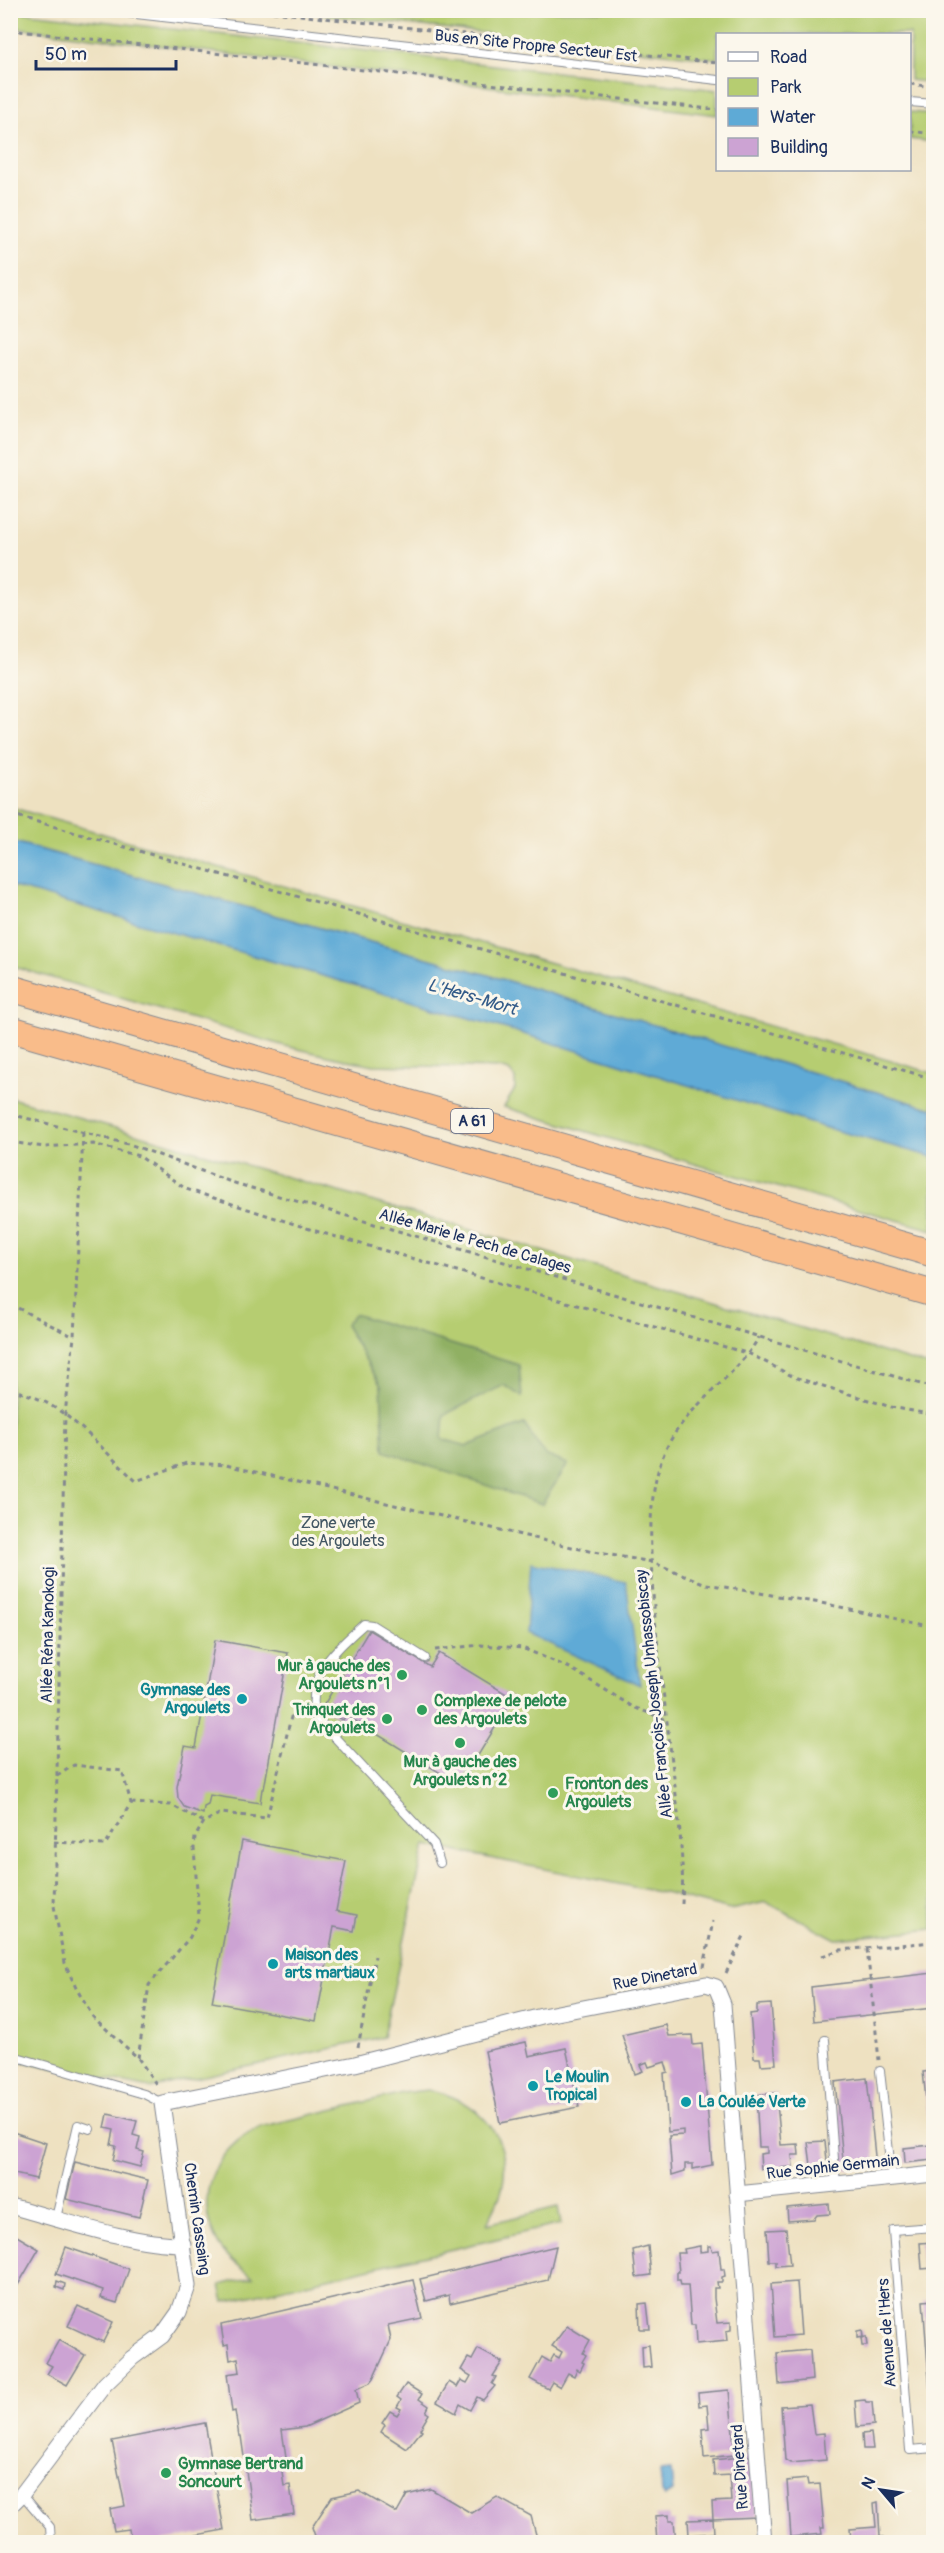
<svg xmlns="http://www.w3.org/2000/svg" width="944" height="2553" font-family="Pangolin,sans-serif">
<style>
.green{fill:#b6cd71;stroke:#687e68;stroke-width:1.5}
.forest{fill:#90b063;stroke:#567060;stroke-width:1.5}
.water{fill:#5eaad6;stroke:#3c6c9a;stroke-width:1.5}
.building{fill:#cca3d3}
.lines{fill:none;stroke-linecap:round;stroke-linejoin:round}
.service-casing{stroke:#848890;stroke-width:10}
.minor-casing{stroke:#848890;stroke-width:17}
.motorway-casing{stroke:#848890;stroke-width:28}
.path{stroke:#848890;stroke-width:3;stroke-dasharray:4.5 4.5;stroke-linecap:butt}
.service{stroke:#fff;stroke-width:8}
.minor{stroke:#fff;stroke-width:15}
.motorway{stroke:#f9bc8a;stroke-width:26}
.leisure-dot{fill:#2e9e5b;stroke:#fbf7ec;stroke-width:2}
.culture-dot{fill:#0f9aa8;stroke:#fbf7ec;stroke-width:2}
.labels{text-anchor:middle;dominant-baseline:central;stroke-width:6;stroke-linejoin:round;paint-order:stroke}
.shield{fill:#fbf7ec;stroke:#5e6b89;stroke-width:1.5}
.shield-label{font-size:15px;font-weight:bold;fill:#1b2f5e}
.street-label{font-size:16px;fill:#1b2f5e;stroke:#fbf7ec}
.park-label{font-size:16px;fill:#425663;stroke:#fbf7ec}
.leisure-label{font-size:16px;font-weight:bold;fill:#27864d;stroke:#fbf7ec;text-anchor:start}
.culture-label{font-size:16px;font-weight:bold;fill:#0d838f;stroke:#fbf7ec;text-anchor:start}
.water-label{font-size:18px;font-style:italic;fill:#325a88;stroke:#fbf7ec}
</style>
<rect width="100%" height="100%" fill="#fbf7ec"/>
<filter id="ink" filterUnits="userSpaceOnUse"><feTurbulence type="fractalNoise" baseFrequency=".0167" numOctaves="2"/><feDisplacementMap in="SourceGraphic" scale="12" xChannelSelector="R" yChannelSelector="G"/><feConvolveMatrix kernelMatrix="1 2 1 2 8 2 1 2 1" color-interpolation-filters="sRGB"/></filter>
<filter id="wash" filterUnits="userSpaceOnUse"><feTurbulence type="fractalNoise" baseFrequency=".008" numOctaves="4" result="noise"/><feDisplacementMap in="SourceGraphic" scale="24" xChannelSelector="R" yChannelSelector="G"/><feGaussianBlur stdDeviation="1.35" result="paint"/><feColorMatrix in="noise" values="0 0 0 0 0 0 0 0 0 0 0 0 0 0 0 0 0 1.4 0 .05"/><feComposite in="paint" operator="in"/></filter>
<g filter="url(#wash)">
<rect width="100%" height="100%" fill="#eee1c1"/>
<g class="green">
<polygon points="11,11 717,90 717,115 11,27"/>
<polygon points="290,11 933,11 933,83 910,80 910,34 718,34 717,59"/>
<polygon points="910,112 933,114 933,142 910,139"/>
<polygon points="10,807 933,1073 933,1109 488,975 11,841"/>
<polygon points="11,886 514,1031 823,1127 933,1157 933,1230 705,1167 504,1107 515,1089 515,1078 509,1071 498,1068 374,1065 337,1058 285,1046 11,966"/>
<polygon points="11,1098 437,1220 933,1367 933,1929 836,1939 766,1902 730,1910 668,1894 425,1845 383,2037 150,2088 11,2059"/>
<path d="M427,2090c50,8 87,46 75,99 -3,12 -10,24 -15,35l71,-17 3,17 -337,78 -4,-17 33,-8c-12,-10 -25,-18 -34,-32 -28,-46 -5,-97 41,-118l143,-34z"/>
</g>
<polygon class="forest" points="354,1314 519,1365 522,1397 504,1385 444,1415 442,1439 467,1446 524,1424 545,1455 568,1464 542,1504 384,1451 381,1386 345,1325"/>
<g class="water">
<polygon points="10,841 488,975 933,1109 933,1157 823,1127 514,1031 11,886"/>
<polygon points="531,1562 626,1582 640,1685 526,1633"/>
<polygon points="671,2470 673,2492 665,2496 662,2493 660,2471"/>
</g>
<g id="blocks">
<g class="building">
<polygon points="369,1630 430,1667 439,1653 513,1698 460,1785 346,1715 343,1720 322,1708"/>
<polygon points="215,1640 288,1653 264,1789 262,1789 260,1803 210,1795 208,1805 204,1807 203,1814 184,1807 178,1798 177,1787 185,1746 196,1748"/>
<polygon points="242,1841 346,1861 336,1911 357,1915 354,1931 334,1927 316,2021 212,2002"/>
<polygon points="933,1973 933,2008 814,2021 811,1987"/>
<polygon points="771,2004 776,2064 761,2065 760,2058 754,2058 750,2014 757,2013 757,2005"/>
<polygon points="666,2025 669,2036 692,2035 693,2045 702,2044 712,2165 693,2169 693,2164 685,2164 685,2171 672,2175 669,2136 683,2135 683,2130 668,2132 664,2073 668,2072 665,2062 649,2067 647,2062 640,2065 643,2071 635,2074 622,2035"/>
<polygon points="526,2042 529,2056 566,2048 579,2107 500,2123 485,2051"/>
<polygon points="933,2071 933,2160 905,2163 904,2148 931,2145 923,2072"/>
<polygon points="867,2078 876,2166 844,2169 835,2082"/>
<polygon points="776,2093 781,2145 798,2144 799,2155 792,2155 793,2167 761,2169 760,2154 767,2153 767,2147 759,2147 756,2095"/>
<polygon points="108,2114 137,2121 133,2135 140,2137 137,2150 144,2152 140,2167 113,2160 116,2146 111,2145 114,2130 105,2128"/>
<polygon points="10,2131 46,2143 36,2179 10,2173"/>
<polygon points="825,2141 828,2171 812,2173 808,2142"/>
<polygon points="75,2162 148,2180 139,2217 66,2199"/>
<polygon points="829,2204 830,2214 817,2215 814,2219 788,2221 787,2208"/>
<polygon points="786,2229 790,2265 776,2266 776,2261 769,2261 767,2230"/>
<polygon points="10,2232 39,2249 18,2285 10,2280"/>
<polygon points="933,2242 933,2268 922,2269 920,2243"/>
<polygon points="556,2246 548,2280 450,2303 449,2295 426,2301 420,2279"/>
<polygon points="648,2246 651,2275 636,2277 633,2250"/>
<polygon points="700,2246 700,2252 708,2251 708,2246 711,2246 712,2251 719,2250 721,2269 724,2269 725,2276 722,2277 722,2282 717,2282 718,2288 714,2288 714,2298 717,2323 731,2322 731,2330 726,2331 727,2341 696,2344 695,2325 691,2325 688,2285 681,2285 680,2280 677,2280 677,2272 679,2272 677,2253 685,2253 684,2249"/>
<polygon points="66,2247 129,2269 117,2303 101,2298 103,2290 56,2274"/>
<polygon points="413,2280 422,2318 388,2325 391,2340 373,2379 370,2383 356,2389 359,2403 305,2427 282,2430 286,2458 280,2459 284,2486 290,2485 294,2514 253,2520 241,2436 239,2436 235,2411 232,2412 227,2374 240,2372 238,2358 230,2360 228,2344 224,2345 221,2325"/>
<polygon points="57,2281 65,2284 64,2290 56,2287"/>
<polygon points="797,2282 801,2335 775,2337 771,2284"/>
<polygon points="933,2300 933,2418 932,2418 923,2301"/>
<polygon points="647,2303 650,2329 640,2329 639,2304"/>
<polygon points="78,2306 113,2322 103,2342 68,2326"/>
<polygon points="567,2326 590,2340 583,2353 586,2355 582,2362 584,2363 580,2371 577,2369 574,2376 568,2373 560,2387 552,2382 548,2389 530,2379 542,2357 550,2362 554,2355 559,2358 562,2352 552,2346"/>
<polygon points="862,2330 863,2337 857,2338 857,2331"/>
<polygon points="866,2337 867,2346 862,2346 861,2338"/>
<polygon points="59,2340 85,2355 67,2385 47,2374 52,2366 46,2363"/>
<polygon points="649,2345 651,2367 643,2368 642,2346"/>
<polygon points="478,2349 502,2362 493,2376 496,2377 492,2384 495,2386 483,2400 477,2397 470,2410 460,2404 456,2413 437,2402 449,2382 457,2387 461,2380 467,2383 471,2376 461,2370 468,2358 472,2360"/>
<polygon points="810,2350 812,2380 779,2384 777,2353"/>
<polygon points="406,2384 422,2394 419,2399 429,2406 426,2412 429,2414 420,2429 422,2430 407,2449 381,2432 385,2425 382,2423 390,2411 397,2415 401,2409 397,2407 401,2400 397,2397"/>
<polygon points="729,2390 735,2455 704,2458 702,2429 709,2428 707,2405 699,2406 698,2393"/>
<polygon points="865,2400 866,2402 872,2402 874,2425 857,2427 855,2401"/>
<polygon points="810,2404 814,2434 824,2433 826,2460 790,2463 785,2460 781,2406"/>
<polygon points="205,2423 224,2530 158,2542 131,2542 129,2529 114,2531 110,2509 125,2506 112,2441"/>
<polygon points="871,2433 873,2449 863,2449 862,2434"/>
<polygon points="750,2456 751,2473 753,2472 757,2517 713,2519 712,2502 731,2501 729,2475 714,2476 713,2460"/>
<polygon points="807,2479 808,2485 820,2484 824,2528 821,2528 822,2534 791,2537 787,2481"/>
<polygon points="431,2489 471,2513 497,2497 531,2516 538,2542 317,2542 312,2527 332,2497 359,2491 397,2513 407,2495"/>
<polygon points="878,2502 880,2537 883,2537 883,2542 872,2542 871,2538 851,2540 850,2529 876,2527 874,2503"/>
<polygon points="669,2515 669,2521 674,2521 676,2542 657,2542 655,2516"/>
<polygon points="713,2519 714,2533 689,2535 688,2520"/>
</g>
</g>
</g>
<g filter="url(#ink)">
<use href="#blocks" fill-opacity="0" stroke="#848890" stroke-width="1.5"/>
<g class="lines">
<g class="service-casing">
<g id="service">
<polyline points="101,10 718,80"/>
<polyline points="910,102 934,104"/>
<path d="M425,1658l-53,-33 -8,-1c-29,27 -57,48 -49,92l119,128 6,19"/>
<polyline points="825,2040 836,2185"/>
<polyline points="10,2055 144,2094 162,2103"/>
<polyline points="880,2071 892,2179"/>
<polyline points="56,2218 78,2125 90,2129"/>
<polyline points="934,2227 893,2230 910,2450 934,2448"/>
<polyline points="22,2494 50,2527 51,2542"/>
</g>
</g>
<g class="minor-casing">
<g id="minor">
<polyline points="737,2194 934,2174"/>
<path d="M10,2206c53,14 120,38 173,38"/>
<polyline points="10,2506 22,2494 105,2384 132,2358 162,2336 179,2312 188,2286 162,2103 355,2064 542,2016 706,1984 716,1987 723,2004 764,2542"/>
</g>
</g>
<g class="motorway-casing">
<g id="motorway">
<polyline points="10,988 934,1254"/>
<polyline points="10,1029 934,1294"/>
</g>
</g>
<g class="path">
<polyline points="255,10 718,63"/>
<polyline points="10,30 718,110"/>
<polyline points="910,84 934,87"/>
<polyline points="910,131 934,134"/>
<polyline points="10,814 934,1079"/>
<polyline points="10,1114 132,1145 231,1182 934,1388"/>
<polyline points="83,1133 74,1337 65,1414 54,1906 65,1963 76,1988 93,2017 138,2058 156,2084"/>
<polyline points="10,1142 44,1147 93,1144 139,1156 186,1189 319,1232 750,1354 794,1377 891,1407 934,1415"/>
<polyline points="10,1304 74,1337"/>
<path d="M10,1390c52,8 89,57 126,91l51,-18 39,2 367,87 59,10 54,22 120,20 108,23"/>
<polyline points="435,1650 481,1645 522,1648 570,1668 633,1707 667,1720"/>
<polyline points="131,1803 171,1805 204,1822 221,1813 267,1818 291,1717 302,1716"/>
<polyline points="54,1842 105,1845 131,1803 122,1771 74,1765 57,1776"/>
<path d="M682,1904c2,-42 -3,-84 -8,-126 -8,-67 -18,-133 -22,-199 -2,-43 -4,-91 14,-130 21,-45 69,-70 93,-112"/>
<polyline points="867,1949 879,2060"/>
<polyline points="822,1956 840,1950 934,1942"/>
<polyline points="704,1967 713,1921"/>
<polyline points="726,1973 744,1936"/>
<polyline points="358,2047 375,1956"/>
<polyline points="138,2058 149,1985 190,1937 199,1917 194,1848 195,1837 204,1822"/>
</g>
<use href="#service" class="service"/>
<use href="#minor" class="minor"/>
<use href="#motorway" class="motorway"/>
</g>
</g>
<g class="leisure-dot">
<circle cx="402" cy="1675" r="6"/>
<circle cx="422" cy="1710" r="6"/>
<circle cx="387" cy="1719" r="6"/>
<circle cx="460" cy="1743" r="6"/>
<circle cx="553" cy="1793" r="6"/>
<circle cx="166" cy="2473" r="6"/>
</g>
<g class="culture-dot">
<circle cx="242" cy="1699" r="6"/>
<circle cx="273" cy="1964" r="6"/>
<circle cx="533" cy="2086" r="6"/>
<circle cx="686" cy="2102" r="6"/>
</g>
<g class="labels">
<rect class="shield" x="451" y="1109" width="42" height="24" rx="4.5"/>
<g class="shield-label">
<text x="472" y="1121">A 61</text>
</g>
<g class="street-label">
<text transform="translate(536 46) rotate(6)">Bus en Site Propre Secteur Est</text>
<text transform="translate(475 1241) rotate(16)">Allée Marie le Pech de Calages</text>
<text transform="translate(48 1635) rotate(-89)">Allée Réna Kanokogi</text>
<text transform="translate(654 1694) rotate(-96)">Allée François-Joseph Unhassobiscay</text>
<text transform="translate(655 1977) rotate(-11)">Rue Dinetard</text>
<text transform="translate(833 2167) rotate(-6)">Rue Sophie Germain</text>
<text transform="translate(197 2219) rotate(82)">Chemin Cassaing</text>
<text transform="translate(887 2333) rotate(-94)">Avenue de l'Hers</text>
<text transform="translate(740 2467) rotate(-94)">Rue Dinetard</text>
</g>
<g class="park-label">
<text x="338" y="1523">Zone verte<tspan x="338" dy="18">des Argoulets</tspan></text>
</g>
<g class="leisure-label">
<text x="390" y="1666" text-anchor="end">Mur à gauche des<tspan x="390" dy="18">Argoulets n°1</tspan></text>
<text x="434" y="1701">Complexe de pelote<tspan x="434" dy="18">des Argoulets</tspan></text>
<text x="375" y="1710" text-anchor="end">Trinquet des<tspan x="375" dy="18">Argoulets</tspan></text>
<text x="460" y="1762" text-anchor="middle">Mur à gauche des<tspan x="460" dy="18">Argoulets n°2</tspan></text>
<text x="565" y="1784">Fronton des<tspan x="565" dy="18">Argoulets</tspan></text>
<text x="178" y="2464">Gymnase Bertrand<tspan x="178" dy="18">Soncourt</tspan></text>
</g>
<g class="culture-label">
<text x="230" y="1690" text-anchor="end">Gymnase des<tspan x="230" dy="18">Argoulets</tspan></text>
<text x="285" y="1955">Maison des<tspan x="285" dy="18">arts martiaux</tspan></text>
<text x="545" y="2077">Le Moulin<tspan x="545" dy="18">Tropical</tspan></text>
<text x="698" y="2102">La Coulée Verte</text>
</g>
<g class="water-label">
<text transform="translate(472 997) rotate(16)">L'Hers-Mort</text>
</g>
</g>
<rect width="944" height="2553" fill="none" stroke="#fbf7ec" stroke-width="36"/>
<rect x="716" y="33" width="195" height="138" fill="#fbf7ec" stroke="#a1a7b3" stroke-width="1.5"/>
<rect x="728" y="52" width="30" height="9" fill="#ffffff" stroke="#a1a7b3" stroke-width="1.5"/>
<text x="770" y="63" font-size="18" fill="#1b2f5e">Road</text>
<rect x="728" y="78" width="30" height="18" fill="#b6cd71" stroke="#a1a7b3" stroke-width="1.5"/>
<text x="770" y="93" font-size="18" fill="#1b2f5e">Park</text>
<rect x="728" y="108" width="30" height="18" fill="#5eaad6" stroke="#a1a7b3" stroke-width="1.5"/>
<text x="770" y="123" font-size="18" fill="#1b2f5e">Water</text>
<rect x="728" y="138" width="30" height="18" fill="#cca3d3" stroke="#a1a7b3" stroke-width="1.5"/>
<text x="770" y="153" font-size="18" fill="#1b2f5e">Building</text>
<g transform="translate(881 2490) rotate(299)" stroke="#fbf7ec" stroke-width="4.5" paint-order="stroke">
<path d="M0-4.5L10 22L0 15L-10 22Z" fill="#1b2f5e"/>
<text y="-9" font-size="16" font-weight="bold" text-anchor="middle" fill="#1b2f5e">N</text>
</g>
<path d="M36 60v9h140v-9" fill="none" stroke="#1b2f5e" stroke-width="3"/>
<text x="45" y="60" font-size="18" fill="#1b2f5e" stroke="#fbf7ec" stroke-width="4.5" paint-order="stroke">50 m</text>
</svg>
